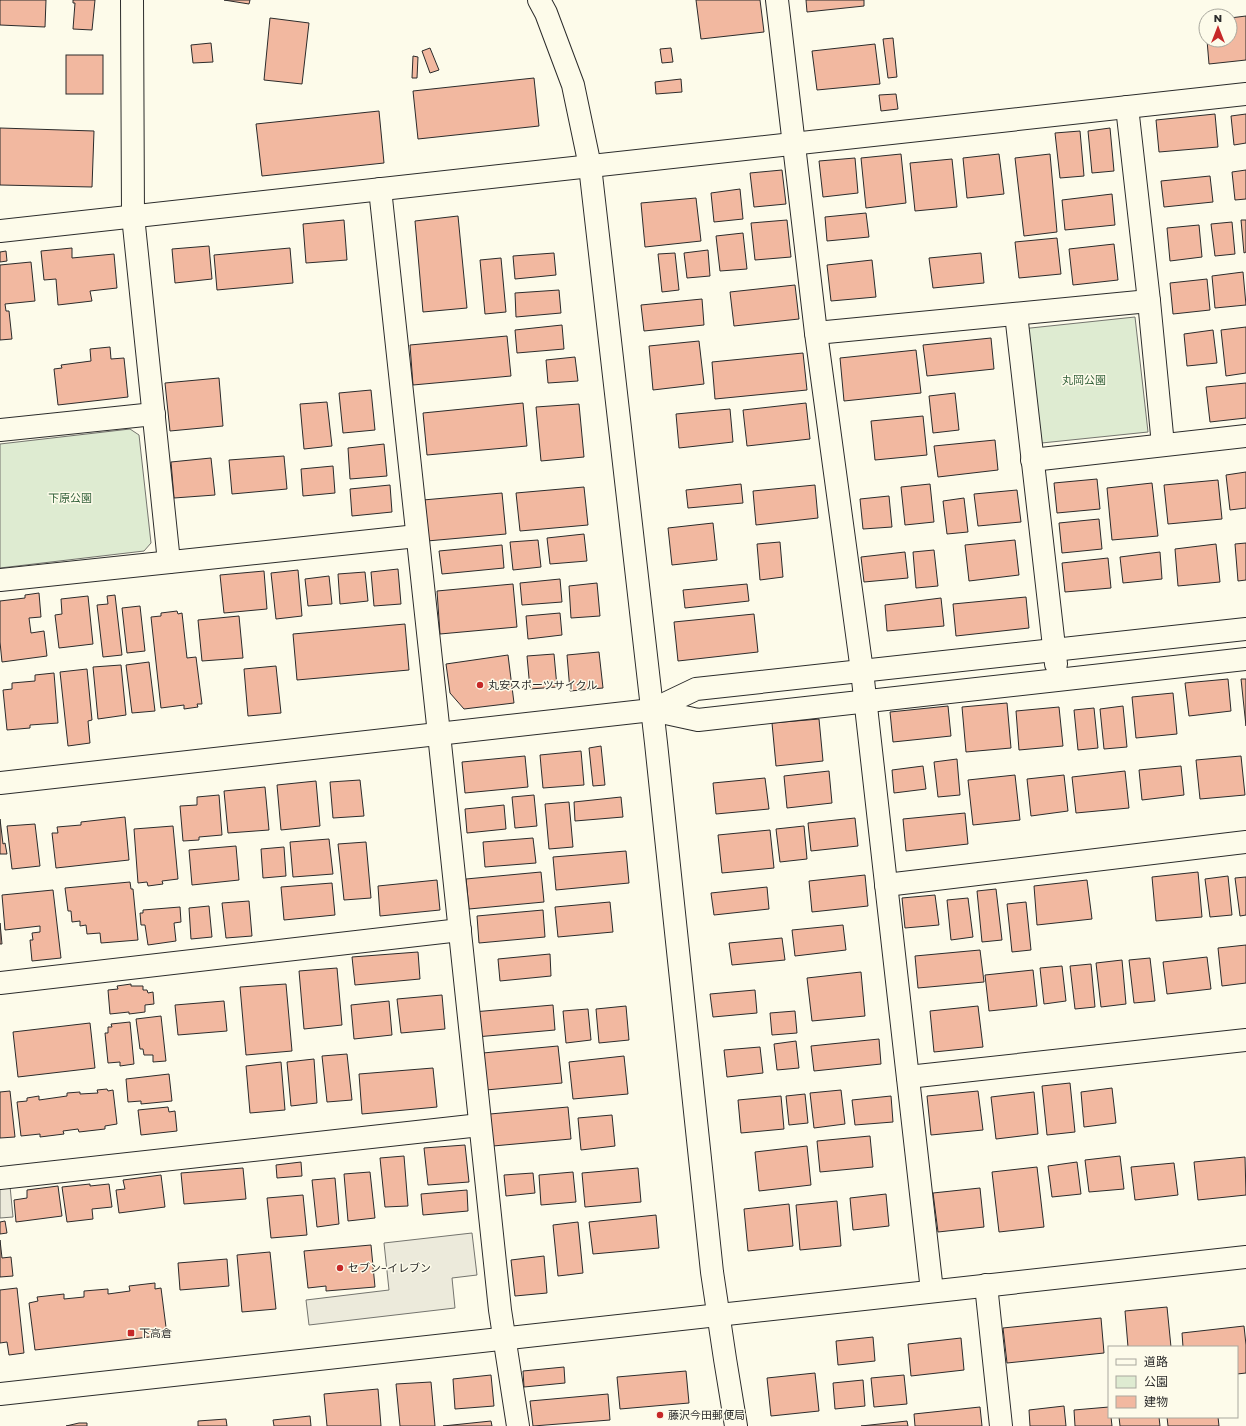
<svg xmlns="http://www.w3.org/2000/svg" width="1246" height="1426" font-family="Poppins,'Noto Sans JP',sans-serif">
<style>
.green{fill:#deebd1;stroke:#74746e}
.parking{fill:#eceadb;stroke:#74746e}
.building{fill:#f2b8a0;stroke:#2b2b2b}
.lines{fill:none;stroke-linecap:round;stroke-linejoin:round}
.minor-casing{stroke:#2b2b2b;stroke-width:24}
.tertiary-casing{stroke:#2b2b2b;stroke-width:24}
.minor{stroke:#fdfbea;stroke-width:22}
.tertiary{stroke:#fdfbea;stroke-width:22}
.poi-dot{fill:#c62828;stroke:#fdfbea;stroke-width:1.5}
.labels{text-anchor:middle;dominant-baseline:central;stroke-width:3;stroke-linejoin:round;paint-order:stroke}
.park-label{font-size:11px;fill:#34623c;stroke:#fdfbea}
.poi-label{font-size:11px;fill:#2b2b2b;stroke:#fdfbea;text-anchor:start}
</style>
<rect width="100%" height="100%" fill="#fdfbea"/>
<g class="green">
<polygon points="1135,317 1148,432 1032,444 1021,329"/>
<polygon points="130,429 139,435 151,543 144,551 0,568 0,444"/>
</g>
<g class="parking">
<polygon points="10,1186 13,1217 0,1218 0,1188"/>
<polygon points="472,1233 477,1275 452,1278 455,1308 309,1325 306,1300 389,1290 384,1243"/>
</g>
<g class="building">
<polygon points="0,0 46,0 45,27 0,25"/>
<polygon points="73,0 95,0 92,30 73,29 75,3 73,3"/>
<polygon points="224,0 250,0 249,4"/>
<polygon points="696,0 760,0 764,32 701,39"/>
<polygon points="806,0 864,0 864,6 807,12"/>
<polygon points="1246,16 1246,60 1209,64 1207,40 1230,40 1230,18"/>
<polygon points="270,18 309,23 302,84 264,80"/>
<polygon points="893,38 897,77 888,78 883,39"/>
<polygon points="211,43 213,62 193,63 191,45"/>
<polygon points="875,44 880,84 817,90 812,51"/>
<polygon points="430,48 439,70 430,73 422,51"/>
<polygon points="671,48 673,62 662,63 660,49"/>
<rect x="66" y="55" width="37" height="39"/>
<polygon points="413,56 418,57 417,78 412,78"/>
<polygon points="534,78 539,126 418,139 413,91"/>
<polygon points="681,79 682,92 656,94 655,82"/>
<polygon points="896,94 898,109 881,111 879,95"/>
<polygon points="379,111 384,163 262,176 256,124"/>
<polygon points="1215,114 1218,147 1159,152 1156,120"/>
<polygon points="1246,114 1246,143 1234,145 1231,116"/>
<polygon points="0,128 94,131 92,187 0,185"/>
<polygon points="1110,128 1114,171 1092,173 1088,131"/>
<polygon points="1080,131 1084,176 1060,178 1055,133"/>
<polygon points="901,154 906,203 866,208 861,158"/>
<polygon points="999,154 1004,194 967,198 963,158"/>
<polygon points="1050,154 1057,232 1024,236 1015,158"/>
<polygon points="855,158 858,193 823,197 819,161"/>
<polygon points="952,159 957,207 915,211 910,163"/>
<polygon points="782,170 786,204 754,207 750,173"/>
<polygon points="1246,170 1246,199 1235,200 1232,172"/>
<polygon points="1210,176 1213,202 1164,207 1161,181"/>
<polygon points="740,189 743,219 714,222 711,193"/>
<polygon points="1112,194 1115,225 1065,230 1062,200"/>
<polygon points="696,198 701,241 645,247 641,203"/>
<polygon points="866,213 869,237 827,241 825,217"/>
<polygon points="458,216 467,308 423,312 415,221"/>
<polygon points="344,220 347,260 306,263 303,224"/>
<polygon points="787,220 791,257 755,260 751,223"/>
<polygon points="1241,220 1246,220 1246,252 1244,253"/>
<polygon points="1232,222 1235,254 1215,256 1211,224"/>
<polygon points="1199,225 1202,257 1170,261 1167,228"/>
<polygon points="743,233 747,269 720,271 716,236"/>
<polygon points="1057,238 1061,274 1019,278 1015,242"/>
<polygon points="1114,244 1118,280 1073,285 1069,249"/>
<polygon points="209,246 212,279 175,283 172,249"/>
<polygon points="72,248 72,258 114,254 117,288 90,291 92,301 58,305 56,279 44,280 41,251"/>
<polygon points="290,248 293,283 217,290 214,255"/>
<polygon points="708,250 710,276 687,278 684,253"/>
<polygon points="6,251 7,261 0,262 0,252"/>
<polygon points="554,253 556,275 515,279 513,256"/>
<polygon points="675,253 679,290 662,292 658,254"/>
<polygon points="981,253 984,283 933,288 929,258"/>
<polygon points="501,258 506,312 485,314 480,260"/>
<polygon points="872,260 876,297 831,301 827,265"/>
<polygon points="31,262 35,301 5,304 6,311 9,311 12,339 0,340 0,265"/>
<polygon points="1243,272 1246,305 1215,308 1212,276"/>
<polygon points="1207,279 1210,310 1173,314 1170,283"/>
<polygon points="795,285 799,319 734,326 730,292"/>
<polygon points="559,290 561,313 516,317 515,293"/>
<polygon points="702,299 704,325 644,331 641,305"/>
<polygon points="562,325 564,349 517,353 515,330"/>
<polygon points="1246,327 1246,373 1226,376 1221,330"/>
<polygon points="1213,330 1217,363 1187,366 1184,334"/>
<polygon points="507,336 511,376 413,385 410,345"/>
<polygon points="991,338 994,369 927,376 923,345"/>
<polygon points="699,341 704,384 653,390 649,346"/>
<polygon points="110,347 111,359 124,358 128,397 58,405 54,369 62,368 61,365 91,361 90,349"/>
<polygon points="916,350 921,393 844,401 840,358"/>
<polygon points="803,353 807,390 715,399 712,362"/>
<polygon points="575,357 578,381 548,383 546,360"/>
<polygon points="219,378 223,426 170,431 165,383"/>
<polygon points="1246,383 1246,418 1210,422 1206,387"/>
<polygon points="371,390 375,430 343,433 339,393"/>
<polygon points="955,393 959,430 933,433 929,396"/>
<polygon points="327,402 332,446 304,449 300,404"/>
<polygon points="523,403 527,446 427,455 423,413"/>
<polygon points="806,403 810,439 747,446 743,410"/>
<polygon points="579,404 584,457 541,461 536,407"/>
<polygon points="730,409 733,442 679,448 676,414"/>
<polygon points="923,416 927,455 875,460 871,421"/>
<polygon points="995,440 998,470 938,477 934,446"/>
<polygon points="384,444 387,476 350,479 348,448"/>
<polygon points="284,456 287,489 232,494 229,460"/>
<polygon points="211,458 215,495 174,498 171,462"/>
<polygon points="333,466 335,493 303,496 301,469"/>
<polygon points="1246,472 1246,508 1230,510 1226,475"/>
<polygon points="1097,479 1100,509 1057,513 1054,483"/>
<polygon points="1218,480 1222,519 1168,524 1164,485"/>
<polygon points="1152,483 1158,536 1112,540 1107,488"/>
<polygon points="741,484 743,503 688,508 686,490"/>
<polygon points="930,484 934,522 905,525 901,487"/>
<polygon points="390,485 392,512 352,516 350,489"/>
<polygon points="815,485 818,518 756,525 753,491"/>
<polygon points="584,487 588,525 520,531 516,493"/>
<polygon points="1017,490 1021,522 978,526 974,494"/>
<polygon points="502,493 506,534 427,541 423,500"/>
<polygon points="889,496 892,527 863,529 860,499"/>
<polygon points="964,498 968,532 947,534 943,501"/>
<polygon points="1099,519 1102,549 1062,553 1059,523"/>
<polygon points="713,523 717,560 672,565 668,528"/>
<polygon points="584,534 587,561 550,564 547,538"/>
<polygon points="538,540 541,567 513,570 510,542"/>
<polygon points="1015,540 1019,575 969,581 965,545"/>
<polygon points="780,542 783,577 760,580 757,544"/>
<polygon points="1246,543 1246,580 1238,581 1235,544"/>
<polygon points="1216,544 1220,582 1178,586 1175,549"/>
<polygon points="502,545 504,568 442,574 439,551"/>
<polygon points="934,550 938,586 916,588 913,552"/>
<polygon points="905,552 908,578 864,582 861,557"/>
<polygon points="1160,552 1162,579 1123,583 1120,557"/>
<polygon points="1108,558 1111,588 1065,592 1062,563"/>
<polygon points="398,569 401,604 374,606 371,572"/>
<polygon points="298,570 302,616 276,619 271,573"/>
<polygon points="264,571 267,609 224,613 220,575"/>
<polygon points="365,572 368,601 340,604 338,574"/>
<polygon points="329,576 332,604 308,606 305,579"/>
<polygon points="560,579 562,602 522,605 520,583"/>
<polygon points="597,583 600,616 571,618 569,586"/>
<polygon points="513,584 517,627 440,634 437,591"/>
<polygon points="747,584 749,601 685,608 683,590"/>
<polygon points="39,593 41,617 29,618 31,633 44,631 47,656 2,662 0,642 0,601 25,598 25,595"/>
<polygon points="115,595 122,655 103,657 97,605 108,604 107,596"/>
<polygon points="88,596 93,644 59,648 55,615 62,614 61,599"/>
<polygon points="1026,597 1029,628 956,636 953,604"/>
<polygon points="941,598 944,626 887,631 885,605"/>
<polygon points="140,606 145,651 127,653 122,608"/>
<polygon points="177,611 178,614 182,613 187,658 196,657 202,704 197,704 198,707 184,709 184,705 161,708 151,617 161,616 161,613"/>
<polygon points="560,613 562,635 528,639 526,616"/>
<polygon points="754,614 758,652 678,661 674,622"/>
<polygon points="239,616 243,658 202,661 198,620"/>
<polygon points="405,624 409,670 297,680 293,634"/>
<polygon points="599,652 603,688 570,691 567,655"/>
<polygon points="554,654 557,687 530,689 527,656"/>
<polygon points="508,655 514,703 464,709 450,693 446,664"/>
<polygon points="149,662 155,711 132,713 126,665"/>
<polygon points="121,665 126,715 98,719 93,667"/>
<polygon points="276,666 281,713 248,716 244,669"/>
<polygon points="87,669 92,720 88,721 90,743 68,746 60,672"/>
<polygon points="54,673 58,723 30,725 30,728 7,730 3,690 12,689 12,683 35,681 35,675"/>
<polygon points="1228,679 1231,711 1189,716 1185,683"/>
<polygon points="1241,679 1246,679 1246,726"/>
<polygon points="1173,693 1177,734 1136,738 1132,697"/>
<polygon points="1007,703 1011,748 966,752 962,707"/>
<polygon points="948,706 951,736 893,742 890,712"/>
<polygon points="1123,706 1127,747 1104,749 1100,709"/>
<polygon points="1059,707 1063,746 1019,750 1016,711"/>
<polygon points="1094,708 1098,748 1078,750 1074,710"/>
<polygon points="819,719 823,761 776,766 772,723"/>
<polygon points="601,746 605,785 593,786 589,748"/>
<polygon points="581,751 584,785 543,788 540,755"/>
<polygon points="525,756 528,787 465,793 462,762"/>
<polygon points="1241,756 1245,795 1200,799 1196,760"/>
<polygon points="957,759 960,795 938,797 934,762"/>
<polygon points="923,766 926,789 894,793 892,770"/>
<polygon points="1181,766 1184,795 1142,800 1139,770"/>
<polygon points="829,771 832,803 787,808 784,776"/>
<polygon points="1125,771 1129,808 1076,813 1072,777"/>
<polygon points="1015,775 1020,820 973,825 968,780"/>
<polygon points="1064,775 1068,811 1031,816 1027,779"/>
<polygon points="765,778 769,809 716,814 713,783"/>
<polygon points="360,780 364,816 333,818 330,782"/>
<polygon points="316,781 320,826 281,830 277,785"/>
<polygon points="265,787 269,830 228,833 224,791"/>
<polygon points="219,795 222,835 199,837 199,840 183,841 180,806 197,805 197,797"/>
<polygon points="534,795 537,826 515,828 512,797"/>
<polygon points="621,797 623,817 575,821 574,802"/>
<polygon points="569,802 573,847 549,849 545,804"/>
<polygon points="504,805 506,829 467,833 465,809"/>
<polygon points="965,813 968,844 906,851 903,819"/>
<polygon points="125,817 129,860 56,868 52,833 58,833 57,827 81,825 81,822"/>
<polygon points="855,818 858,846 811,851 808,823"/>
<polygon points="0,819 3,844 5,843 7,854 0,854"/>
<polygon points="35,824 40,866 12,869 7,826"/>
<polygon points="173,826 178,879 162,881 163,884 148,886 147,882 138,883 134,829"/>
<polygon points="804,826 807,859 780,862 776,829"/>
<polygon points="770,830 774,868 722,873 718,835"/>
<polygon points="533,838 536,863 485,867 483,842"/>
<polygon points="329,839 333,874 293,877 290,842"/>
<polygon points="366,842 371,898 344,900 338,844"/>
<polygon points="236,846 239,880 192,885 189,850"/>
<polygon points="284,847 286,876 263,878 261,849"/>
<polygon points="626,851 629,883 556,890 553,857"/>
<polygon points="541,872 544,902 469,909 466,879"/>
<polygon points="1198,872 1202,917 1156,921 1152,877"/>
<polygon points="865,875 868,906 812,912 809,881"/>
<polygon points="1228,876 1232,915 1210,917 1205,879"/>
<polygon points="1246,877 1246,915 1240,916 1235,878"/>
<polygon points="437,880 440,910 380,916 378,886"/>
<polygon points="1087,880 1092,919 1037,925 1034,886"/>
<polygon points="130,882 131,889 133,889 138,940 101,943 100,933 87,934 86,925 80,926 80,921 72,922 71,911 68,911 65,888"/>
<polygon points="332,883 335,915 284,920 281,887"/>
<polygon points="767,887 769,909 714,915 711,893"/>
<polygon points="996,889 1002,940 982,942 977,891"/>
<polygon points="53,890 61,958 32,961 30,940 33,940 32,933 40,932 40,926 5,930 2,895"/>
<polygon points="935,895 939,925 905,928 902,898"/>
<polygon points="968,898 973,937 951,940 947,900"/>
<polygon points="249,901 252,936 226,938 222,903"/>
<polygon points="610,902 613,932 558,937 555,907"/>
<polygon points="1026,902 1031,950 1012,952 1007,904"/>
<polygon points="209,906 212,937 191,939 189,908"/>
<polygon points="180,907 181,922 174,923 176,941 148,945 145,925 141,925 140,913 143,913 143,910"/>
<polygon points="543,910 545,937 479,943 477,916"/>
<polygon points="0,923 2,944 0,944"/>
<polygon points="843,925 846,950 795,956 792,930"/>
<polygon points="782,938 785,960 732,965 729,943"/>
<polygon points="1246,945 1246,983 1222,986 1218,948"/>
<polygon points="980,950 984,982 918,988 915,956"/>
<polygon points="418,952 420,979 355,985 352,957"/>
<polygon points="550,954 551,976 500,981 498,959"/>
<polygon points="1207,957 1211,989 1167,994 1163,962"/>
<polygon points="1150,958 1155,1001 1134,1003 1129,960"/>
<polygon points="1122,960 1126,1004 1101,1007 1096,963"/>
<polygon points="1091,964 1095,1007 1075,1009 1070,966"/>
<polygon points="1062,966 1066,1001 1044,1004 1040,968"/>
<polygon points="337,968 342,1025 304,1029 299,971"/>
<polygon points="1033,970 1037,1006 989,1011 985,975"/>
<polygon points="861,972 865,1016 812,1021 807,978"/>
<polygon points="131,984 131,986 143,986 143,990 147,990 148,993 153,992 154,1004 145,1005 145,1012 129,1014 129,1012 110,1014 108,990 118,989 117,986"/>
<polygon points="286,984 292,1051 246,1055 240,987"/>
<polygon points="755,990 757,1013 713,1017 710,994"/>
<polygon points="442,995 445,1029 401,1033 397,999"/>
<polygon points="224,1001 227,1031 178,1035 175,1005"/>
<polygon points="389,1001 392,1035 354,1039 351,1005"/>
<polygon points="553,1005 555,1030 476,1037 473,1012"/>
<polygon points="626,1006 629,1040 599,1043 596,1009"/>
<polygon points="978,1006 983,1047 934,1052 930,1011"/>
<polygon points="588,1009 591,1040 566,1043 563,1011"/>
<polygon points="795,1011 797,1033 772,1035 770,1013"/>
<polygon points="161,1016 166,1061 153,1062 153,1055 144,1055 143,1049 140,1049 136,1019"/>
<polygon points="130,1022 134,1064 120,1066 120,1062 108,1063 105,1033 108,1033 108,1027 112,1027 111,1024"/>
<polygon points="90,1023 95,1068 18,1077 13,1032"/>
<polygon points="879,1039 881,1064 814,1071 811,1046"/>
<polygon points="796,1041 799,1068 777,1070 774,1044"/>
<polygon points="558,1046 562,1083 486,1090 483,1053"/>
<polygon points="760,1047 763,1073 727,1077 724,1050"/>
<polygon points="347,1054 352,1100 327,1102 322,1056"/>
<polygon points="624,1056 628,1094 573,1099 569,1062"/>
<polygon points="314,1059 317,1103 291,1106 287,1062"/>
<polygon points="281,1062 285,1110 250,1113 246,1066"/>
<polygon points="433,1068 437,1107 362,1114 359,1074"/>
<polygon points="169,1074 172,1101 141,1104 141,1101 128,1102 126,1079"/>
<polygon points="1070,1083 1075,1132 1047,1135 1042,1086"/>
<polygon points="1112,1088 1116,1123 1084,1127 1081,1092"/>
<polygon points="107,1089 108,1091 113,1090 117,1124 105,1126 105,1129 79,1132 78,1129 63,1131 64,1134 40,1137 40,1134 21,1136 17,1102 27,1101 27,1098 39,1096 39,1100 67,1096 67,1093 80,1092 80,1094 98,1093 97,1090"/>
<polygon points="841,1090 845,1124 814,1128 810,1093"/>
<polygon points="10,1091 15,1137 0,1138 0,1092"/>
<polygon points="978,1091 983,1130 931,1135 927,1096"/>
<polygon points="1034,1092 1038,1134 996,1139 991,1097"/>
<polygon points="805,1094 808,1123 789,1125 786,1096"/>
<polygon points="781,1096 784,1129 741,1133 738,1100"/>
<polygon points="891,1096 893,1122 855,1125 852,1100"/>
<polygon points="168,1107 169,1112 175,1111 177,1131 141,1135 138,1110"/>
<polygon points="568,1107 571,1139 493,1146 490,1114"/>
<polygon points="612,1115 615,1146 581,1150 578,1118"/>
<polygon points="870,1136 873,1167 820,1172 817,1141"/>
<polygon points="465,1145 469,1182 428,1185 424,1148"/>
<polygon points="807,1146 811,1185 759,1191 755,1152"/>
<polygon points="404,1156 408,1206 385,1207 380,1158"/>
<polygon points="1120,1156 1124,1189 1089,1192 1085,1160"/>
<polygon points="1245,1157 1246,1195 1198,1200 1194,1162"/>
<polygon points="301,1162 302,1176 277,1178 276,1165"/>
<polygon points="1077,1162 1081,1194 1052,1197 1048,1166"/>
<polygon points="1174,1163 1178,1195 1135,1200 1131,1167"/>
<polygon points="1037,1167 1044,1227 999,1232 992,1172"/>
<polygon points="243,1168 246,1199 184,1204 181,1173"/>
<polygon points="638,1168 641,1202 585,1207 582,1173"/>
<polygon points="370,1172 375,1218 348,1221 344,1174"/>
<polygon points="573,1172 576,1202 541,1205 539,1175"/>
<polygon points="533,1173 535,1193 506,1196 504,1175"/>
<polygon points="161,1175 165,1207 119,1213 116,1190 125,1189 123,1180"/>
<polygon points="335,1178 339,1224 317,1227 312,1180"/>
<polygon points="90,1184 90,1186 109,1184 112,1207 92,1209 93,1219 67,1222 62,1187"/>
<polygon points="58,1186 62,1216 16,1222 14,1200 27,1198 27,1190"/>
<polygon points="980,1188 984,1227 938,1232 933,1193"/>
<polygon points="467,1190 468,1211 423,1215 421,1194"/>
<polygon points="886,1194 889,1226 853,1230 850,1198"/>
<polygon points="303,1195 307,1235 271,1238 267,1198"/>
<polygon points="837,1201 841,1246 800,1250 796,1205"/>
<polygon points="789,1204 793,1246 748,1251 744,1209"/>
<polygon points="656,1215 659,1248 593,1254 589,1222"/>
<polygon points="5,1221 7,1233 0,1234 0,1222"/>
<polygon points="578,1222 583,1273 558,1276 553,1225"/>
<polygon points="0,1240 2,1258 11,1257 13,1276 0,1277"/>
<polygon points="371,1245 375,1287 326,1291 326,1286 308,1288 304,1251"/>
<polygon points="270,1252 276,1309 242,1312 237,1255"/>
<polygon points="544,1256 547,1293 515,1296 511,1260"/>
<polygon points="227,1259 229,1286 180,1290 178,1263"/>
<polygon points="155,1283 155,1289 161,1288 167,1335 35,1350 29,1303 38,1301 37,1297 64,1294 64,1299 84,1297 84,1291 108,1289 108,1294 130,1291 129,1286"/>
<polygon points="17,1288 24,1353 9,1355 7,1342 0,1343 0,1290"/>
<polygon points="1167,1307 1171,1347 1128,1347 1125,1311"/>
<polygon points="1101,1318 1104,1353 1007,1363 1003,1328"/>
<polygon points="1244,1326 1246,1345 1246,1373 1237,1374 1237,1347 1183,1347 1182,1333"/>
<polygon points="873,1337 875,1361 838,1365 836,1341"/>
<polygon points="961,1338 964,1370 911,1376 908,1344"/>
<polygon points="564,1367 565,1383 524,1387 523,1371"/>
<polygon points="686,1371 689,1403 620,1409 617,1377"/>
<polygon points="815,1373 819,1411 771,1416 767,1378"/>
<polygon points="491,1375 494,1406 455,1409 453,1379"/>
<polygon points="904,1375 907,1404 874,1407 871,1378"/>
<polygon points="863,1380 865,1406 835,1409 833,1383"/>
<polygon points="431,1382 435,1426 400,1426 396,1384"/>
<polygon points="378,1389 381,1426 327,1426 324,1394"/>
<polygon points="608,1394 610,1420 533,1426 530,1401"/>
<polygon points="1064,1406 1066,1426 1030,1426 1029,1410"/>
<polygon points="980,1407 982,1426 915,1426 914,1414"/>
<polygon points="1109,1407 1109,1417 1111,1417 1112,1426 1075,1426 1074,1410"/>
<polygon points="310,1416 311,1426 274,1426 273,1420"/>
<polygon points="1119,1417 1159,1417 1160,1426 1120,1426"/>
<polygon points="1167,1417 1218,1417 1219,1426 1168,1426"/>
<polygon points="226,1419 227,1426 198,1426 198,1421"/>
<polygon points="491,1421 492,1426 443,1426"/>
<polygon points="907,1421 908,1426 861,1426"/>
<polygon points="79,1423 87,1423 87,1426 66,1426"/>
</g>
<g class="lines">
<g class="minor-casing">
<g id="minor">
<polyline points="132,0 133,216 169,562"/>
<polyline points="777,0 816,333 862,671 932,1291"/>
<polyline points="1127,107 1149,301 1163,445"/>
<polyline points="380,189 439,734 500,1310 518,1426"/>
<polyline points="1016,314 1056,664"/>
<polyline points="816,333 1149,301"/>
<polyline points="0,430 154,414"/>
<polyline points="1032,460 1246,436"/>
<polyline points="0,580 417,536"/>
<polyline points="652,710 698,720 1246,659"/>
<polyline points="0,783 652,710 696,689 1246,629"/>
<polyline points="886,885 1246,842"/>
<polyline points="0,983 460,930"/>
<polyline points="908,1077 1246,1040"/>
<polyline points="0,1178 480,1125"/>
<polyline points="986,1285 1001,1426"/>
</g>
</g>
<g class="tertiary-casing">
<g id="tertiary">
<polyline points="539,0 546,13 573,85 590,166 656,743 712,1272 725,1359 736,1426"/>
<polyline points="0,231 1246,94"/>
<polyline points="0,1394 1246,1257"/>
</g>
</g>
<use href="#minor" class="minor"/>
<use href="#tertiary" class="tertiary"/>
</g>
<g class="poi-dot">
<circle cx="480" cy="685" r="4"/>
<circle cx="340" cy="1268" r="4"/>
<rect x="127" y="1329" width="8" height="8" rx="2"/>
<circle cx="660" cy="1415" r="4"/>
</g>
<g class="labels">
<g class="park-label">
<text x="1084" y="380">丸岡公園</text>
<text x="70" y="498">下原公園</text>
</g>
<g class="poi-label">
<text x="488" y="685">丸安スポーツサイクル</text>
<text x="348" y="1268">セブン-イレブン</text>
<text x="139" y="1333">下高倉</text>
<text x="668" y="1415">藤沢今田郵便局</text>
</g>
</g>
<rect x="1108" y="1346" width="130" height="72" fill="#fdfbea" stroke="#a9a89e"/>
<rect x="1116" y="1359" width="20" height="6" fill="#fdfbea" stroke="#a9a89e"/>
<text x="1144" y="1366" font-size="12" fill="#2b2b2b">道路</text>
<rect x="1116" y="1376" width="20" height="12" fill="#deebd1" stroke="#a9a89e"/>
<text x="1144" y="1386" font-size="12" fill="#2b2b2b">公園</text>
<rect x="1116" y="1396" width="20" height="12" fill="#f2b8a0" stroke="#a9a89e"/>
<text x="1144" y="1406" font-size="12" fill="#2b2b2b">建物</text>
<g transform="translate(1218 28)"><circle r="19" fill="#fdfbea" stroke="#a9a89e"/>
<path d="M0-3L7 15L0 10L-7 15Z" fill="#c62828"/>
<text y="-6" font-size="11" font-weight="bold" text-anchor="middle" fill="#2b2b2b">N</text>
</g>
</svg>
